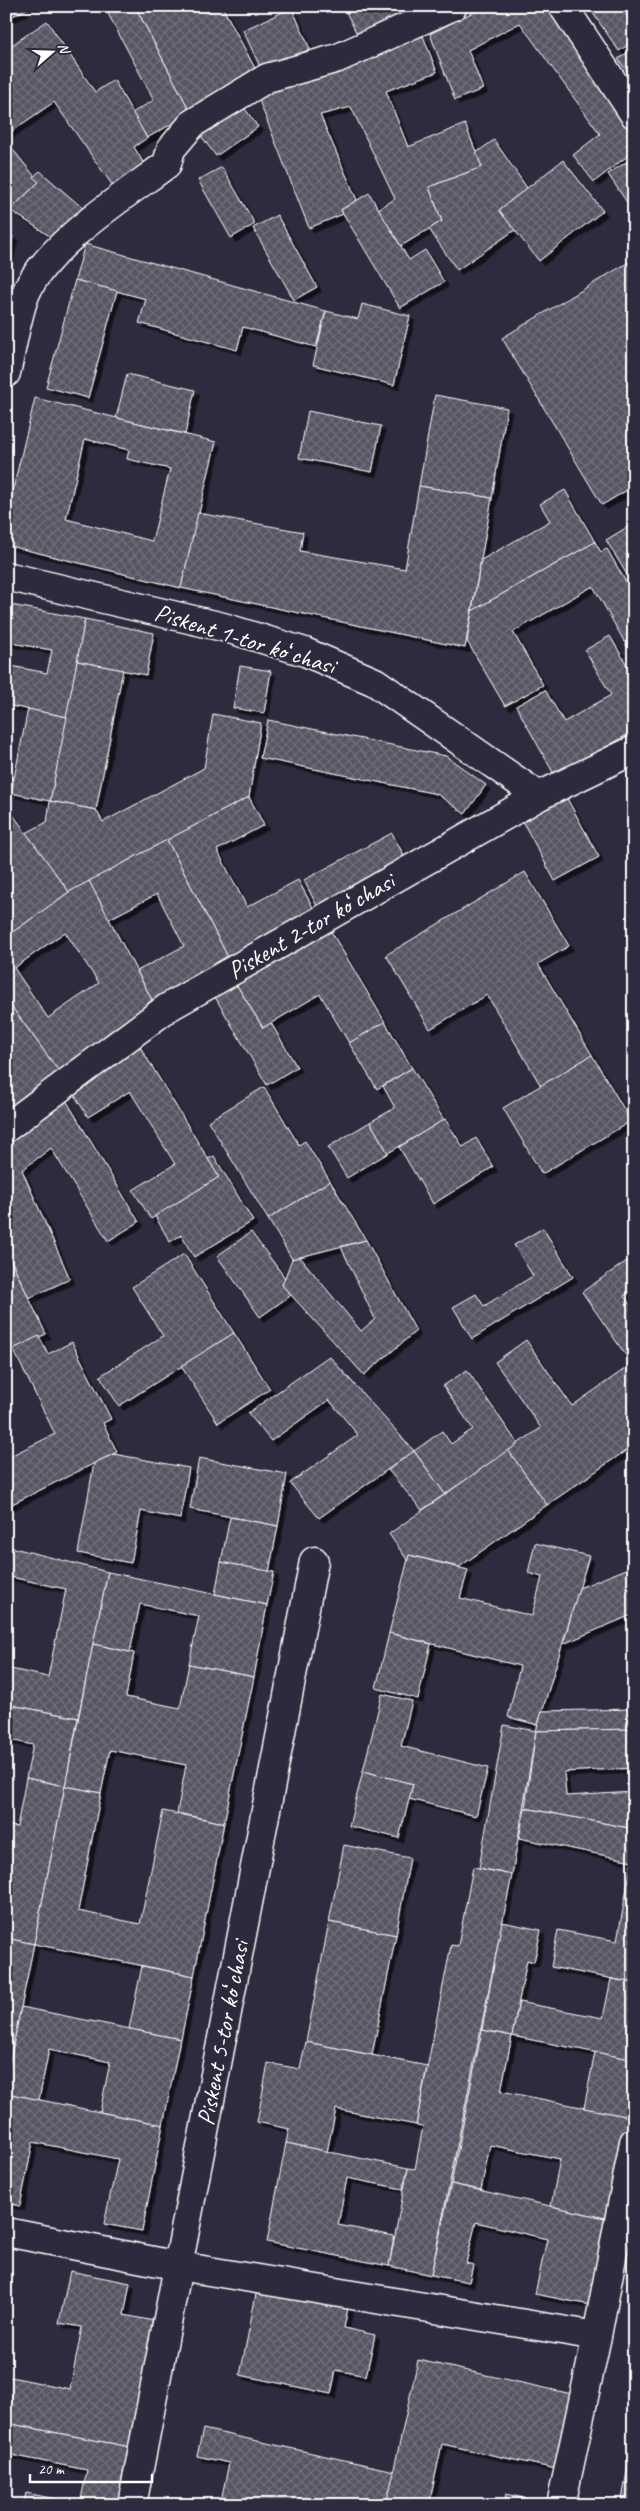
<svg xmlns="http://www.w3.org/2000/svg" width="640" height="2511" font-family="Caveat,sans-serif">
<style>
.building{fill:url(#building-cross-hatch);stroke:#fff;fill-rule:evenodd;filter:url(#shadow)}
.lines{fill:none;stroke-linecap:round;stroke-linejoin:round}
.minor-casing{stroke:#fff;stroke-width:31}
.minor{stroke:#2f2a3d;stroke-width:28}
.labels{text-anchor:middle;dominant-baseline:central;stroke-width:4;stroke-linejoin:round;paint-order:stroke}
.street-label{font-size:25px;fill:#fff;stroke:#2f2a3d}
</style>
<defs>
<pattern id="building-cross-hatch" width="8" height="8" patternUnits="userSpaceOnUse" patternTransform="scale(1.25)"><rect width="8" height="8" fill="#595564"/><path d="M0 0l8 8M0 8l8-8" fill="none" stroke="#726e7b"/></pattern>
<filter id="shadow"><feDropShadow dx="4.5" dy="4.5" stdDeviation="0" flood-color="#0009"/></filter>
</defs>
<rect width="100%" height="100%" fill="#2f2a3d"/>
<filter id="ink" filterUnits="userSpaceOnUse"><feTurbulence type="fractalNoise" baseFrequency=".02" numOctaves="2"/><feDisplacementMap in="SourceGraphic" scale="10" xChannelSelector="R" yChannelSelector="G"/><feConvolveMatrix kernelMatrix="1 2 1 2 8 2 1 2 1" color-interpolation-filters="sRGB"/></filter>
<g filter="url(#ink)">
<g class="building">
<polygon points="6,6 32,6 9,18"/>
<polygon points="104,6 135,6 191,113 147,138 132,113 154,100"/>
<polygon points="135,6 222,6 257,72 191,113"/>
<polygon points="343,6 425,6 360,40"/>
<polygon points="485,6 546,6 634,128 634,151 594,182 573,155 600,134 520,23 468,50 483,89 455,100 430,34"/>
<polygon points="588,6 621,6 634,26 634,41 619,51"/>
<polygon points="292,8 310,49 262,71 243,30"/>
<polygon points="47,21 95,92 114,80 147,138 134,147 146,167 115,189 54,102 6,135 6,49"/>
<polygon points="423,36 437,72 386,91 408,147 465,124 482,167 429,187 442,221 401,246 378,209 395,199 351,107 320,115 357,200 341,210 343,214 309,228 255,90 336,69"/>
<polygon points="634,48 634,81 618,59"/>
<polygon points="238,99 258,127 216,156 196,129"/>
<polygon points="494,140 527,188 499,210 515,230 457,270 429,229 442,221 429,187 482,167 476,153"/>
<polygon points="6,141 39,182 10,210 6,209"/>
<polygon points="634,157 634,213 608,174"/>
<polygon points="563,160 603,211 539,261 499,210"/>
<polygon points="222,167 255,224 231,238 198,180"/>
<polygon points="40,171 86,211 57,241 10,210 39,182 33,177"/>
<polygon points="369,193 409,260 425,250 444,282 400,308 341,210"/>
<polygon points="277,215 317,287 294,300 253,228"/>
<polygon points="6,235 13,236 6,269"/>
<polygon points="85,244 326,311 316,347 243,327 237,350 139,323 146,299 75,280"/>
<polygon points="629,262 634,271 634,486 602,505 502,338"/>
<polygon points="75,280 117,291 88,398 46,387"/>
<polygon points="362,304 410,316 394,385 313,365 326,311 358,319"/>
<polygon points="127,374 195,390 185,434 116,418"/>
<polygon points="435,395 507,408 492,498 419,486"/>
<path d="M35,398l181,44 -35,146 -175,-43v-27zM85,439l44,11 -2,9 43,10 -18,72 -86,-22z"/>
<polygon points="308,411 381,426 372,472 299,458"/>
<polygon points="419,486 492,498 465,648 181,588 198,513 303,532 300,551 405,569"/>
<polygon points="565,490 595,542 472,611 481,560 550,521 540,504"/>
<polygon points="634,523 634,586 606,540"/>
<polygon points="595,542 601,552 607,549 634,596 634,645 628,648 593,586 513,632 543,685 505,706 467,641 472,611"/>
<polygon points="6,604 85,619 67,717 6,705 6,665 47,673 52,650 6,642"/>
<polygon points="85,619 154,633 146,675 77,661"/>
<polygon points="610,636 634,677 634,731 555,776 516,706 545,690 564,722 611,695 585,650"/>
<polygon points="77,661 123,670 96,810 50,801"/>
<polygon points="240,666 271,671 264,713 233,708"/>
<polygon points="28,709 67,717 50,801 11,793"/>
<polygon points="213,714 261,723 249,797 69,892 26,833 47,822 50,801 96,810 103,822 204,768"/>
<polygon points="268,720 446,756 486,785 465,814 437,794 260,758"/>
<polygon points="563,791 599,857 555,881 519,815"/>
<polygon points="249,797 264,825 217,850 247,907 298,880 316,913 229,959 167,840"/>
<polygon points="6,805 69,892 6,937"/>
<polygon points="392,833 409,865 320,912 304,880"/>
<polygon points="167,840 229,959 152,1000 137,971 184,946 157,894 109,919 89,881"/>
<polygon points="525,872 569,946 538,964 592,1055 541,1086 487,995 430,1029 386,955"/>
<path d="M89,881l63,119 -89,77 -57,-78v-62l63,-45zM65,932l34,51 -51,35 -34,-50z"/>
<polygon points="329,928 385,1022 349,1043 320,994 263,1028 236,984"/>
<polygon points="236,984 263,1028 271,1023 297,1067 267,1085 215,997"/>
<polygon points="6,999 63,1077 6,1118"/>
<polygon points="385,1022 412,1068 377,1089 349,1043"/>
<polygon points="136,1040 219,1177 151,1219 133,1190 175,1164 130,1091 88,1117 67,1083"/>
<polygon points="592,1055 631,1121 542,1174 503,1108"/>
<polygon points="412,1068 444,1120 388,1153 370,1122 395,1108 383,1086"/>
<polygon points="264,1087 299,1145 305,1141 330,1181 268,1219 208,1121"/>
<polygon points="63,1095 139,1222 108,1241 51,1148 22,1170 70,1279 29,1298 6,1250 6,1137"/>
<polygon points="445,1119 463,1147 476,1138 493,1167 433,1204 399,1147"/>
<polygon points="370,1122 388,1153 347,1178 328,1147"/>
<polygon points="214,1156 253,1221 194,1257 181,1235 170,1242 155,1216 219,1177 208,1159"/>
<polygon points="330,1181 366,1240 292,1259 268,1219"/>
<polygon points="543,1228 573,1277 472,1339 453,1307 476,1294 484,1306 533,1276 514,1245"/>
<polygon points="251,1232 285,1278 282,1285 291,1295 260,1317 217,1256"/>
<polygon points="366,1240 416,1331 364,1375 282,1285 292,1259 300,1257 361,1331 375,1319 341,1247"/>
<polygon points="6,1250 46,1334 6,1352"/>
<polygon points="184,1254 234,1333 119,1406 100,1376 163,1336 132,1287"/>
<polygon points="634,1256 634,1290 624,1296 634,1310 634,1445 547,1505 508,1450 541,1428 495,1362 526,1340 572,1406 632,1364 582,1292"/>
<polygon points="234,1333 270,1389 218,1423 181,1366"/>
<polygon points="39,1336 48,1354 72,1342 111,1419 103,1423 117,1452 6,1507 6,1458 55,1434 13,1349"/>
<polygon points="329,1356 414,1451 319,1518 290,1483 358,1435 329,1400 271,1441 248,1413"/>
<polygon points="467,1370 518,1444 445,1494 414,1451 442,1431 451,1444 473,1429 443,1386"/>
<polygon points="508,1450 547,1505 459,1567 409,1555 408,1561 389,1534"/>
<polygon points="414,1451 445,1494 422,1510 388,1470"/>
<polygon points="114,1454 189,1468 180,1519 141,1511 131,1563 78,1553 94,1463"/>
<polygon points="199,1458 287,1474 278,1526 190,1509"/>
<polygon points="230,1517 278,1526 269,1572 221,1562"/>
<polygon points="535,1543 589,1556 538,1725 508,1717 520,1666 389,1633 409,1555 468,1570 460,1598 532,1616 542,1577 528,1573"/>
<polygon points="6,1546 108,1572 78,1718 6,1704 6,1668 48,1677 66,1589 6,1576"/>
<polygon points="221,1562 274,1572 267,1605 215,1594"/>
<polygon points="634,1566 634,1614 563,1644 579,1588"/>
<polygon points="108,1572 267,1605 254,1677 189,1664 199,1616 140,1604 130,1652 93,1644"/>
<polygon points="389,1633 431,1644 418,1699 376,1688"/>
<polygon points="93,1644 134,1653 126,1697 180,1708 189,1664 254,1677 224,1823 177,1813 186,1765 110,1750 101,1793 65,1786"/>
<polygon points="382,1694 412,1701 401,1746 488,1768 476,1816 409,1799 413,1784 363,1771"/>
<polygon points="6,1704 78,1718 65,1786 26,1778 33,1745 6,1739"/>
<polygon points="634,1709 634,1729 536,1731 542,1711"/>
<polygon points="504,1725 536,1731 512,1875 479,1868"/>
<polygon points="634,1729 634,1768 564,1772 566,1796 634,1792 634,1829 525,1808 536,1731"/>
<polygon points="363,1771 413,1784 399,1838 349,1826"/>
<polygon points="26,1778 65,1786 34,1944 6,1938 6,1825 17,1827"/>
<polygon points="65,1786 101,1793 78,1911 140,1924 163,1811 224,1823 194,1976 34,1944"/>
<polygon points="525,1808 634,1829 634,1983 551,1967 558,1930 617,1941 632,1861 519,1838"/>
<polygon points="344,1845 410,1858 396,1935 329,1922"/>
<polygon points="473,1867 512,1875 431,2275 389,2266 408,2168 415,2169 423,2126 416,2125 451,1945 458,1946"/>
<polygon points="329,1922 396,1935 372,2055 306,2042"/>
<polygon points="502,1922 541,1930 534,1962 527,1960 512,2036 482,2030"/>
<polygon points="6,1938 34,1944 6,2081"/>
<polygon points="142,1966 194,1976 181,2039 129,2029"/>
<polygon points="611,1979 634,1983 634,2060 512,2036 519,2002 603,2018"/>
<polygon points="21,2007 180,2039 163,2125 100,2112 110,2062 49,2049 39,2100 6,2093 6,2081"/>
<polygon points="482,2030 512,2036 501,2091 631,2117 609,2219 551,2206 560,2159 490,2145 481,2190 451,2184"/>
<polygon points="306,2042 427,2066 416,2125 336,2109 327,2152 286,2143 289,2129 257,2122 268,2063 300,2069"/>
<polygon points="595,2052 634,2060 634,2097 631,2117 584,2108"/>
<polygon points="6,2093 163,2125 142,2231 104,2224 118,2159 33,2142 20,2206 6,2203"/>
<polygon points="286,2143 408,2168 403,2189 347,2178 338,2225 394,2236 389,2266 267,2242"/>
<polygon points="451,2184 609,2219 590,2305 535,2294 547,2239 476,2222 466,2263 473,2265 469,2282 431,2275"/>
<polygon points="70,2271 130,2283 124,2315 154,2321 130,2447 6,2423 6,2376 70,2389 82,2327 59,2323"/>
<polygon points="258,2284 349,2303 344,2328 375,2335 366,2376 336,2370 331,2394 240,2375"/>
<polygon points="418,2360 572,2394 556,2469 442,2444 429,2505 386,2505"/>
<polygon points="6,2423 130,2447 118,2505 80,2504 87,2470 6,2454"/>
<polygon points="203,2429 394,2471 386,2505 220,2505 229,2463 197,2456"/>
<polygon points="634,2433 634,2505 621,2505"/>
<polygon points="26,2493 80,2504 84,2505 23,2505"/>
<polygon points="506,2494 554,2505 504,2505"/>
</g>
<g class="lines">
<g class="minor-casing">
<g id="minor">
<polyline points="563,6 634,114"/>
<path d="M6,373c6,-25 10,-54 19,-78 20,-49 99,-99 142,-131l4,-15 22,-26 74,-45 71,-20 115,-52"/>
<polyline points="6,576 223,627 305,652 375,682 539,796"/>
<polyline points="6,1128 167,1008 539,796 634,750"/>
<polyline points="6,2232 179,2266 597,2336"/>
<polyline points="132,2505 314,1561"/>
<polyline points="561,2505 597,2336 634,2142"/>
</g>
</g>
<use href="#minor" class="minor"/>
</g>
</g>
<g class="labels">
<g class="street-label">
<text transform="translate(245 639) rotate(17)">Piskent 1-tor koʻchasi</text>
<text transform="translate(311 926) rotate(-30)">Piskent 2-tor koʻchasi</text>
<text transform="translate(223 2033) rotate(-79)">Piskent 5-tor koʻchasi</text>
</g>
</g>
<rect width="640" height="2511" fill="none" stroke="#2f2a3d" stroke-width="25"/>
<rect x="12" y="12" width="615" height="2486" fill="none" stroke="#fff" stroke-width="2" filter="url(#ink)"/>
<g transform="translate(52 52) rotate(70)" stroke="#2f2a3d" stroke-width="4" paint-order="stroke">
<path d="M0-4L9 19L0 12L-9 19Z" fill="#ffffff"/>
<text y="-8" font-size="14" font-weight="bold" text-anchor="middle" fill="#ffffff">N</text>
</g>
<path d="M30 2474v8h122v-8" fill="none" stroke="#ffffff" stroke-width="2.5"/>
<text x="38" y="2474" font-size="15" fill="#ffffff" stroke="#2f2a3d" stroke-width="4" paint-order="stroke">20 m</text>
</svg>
